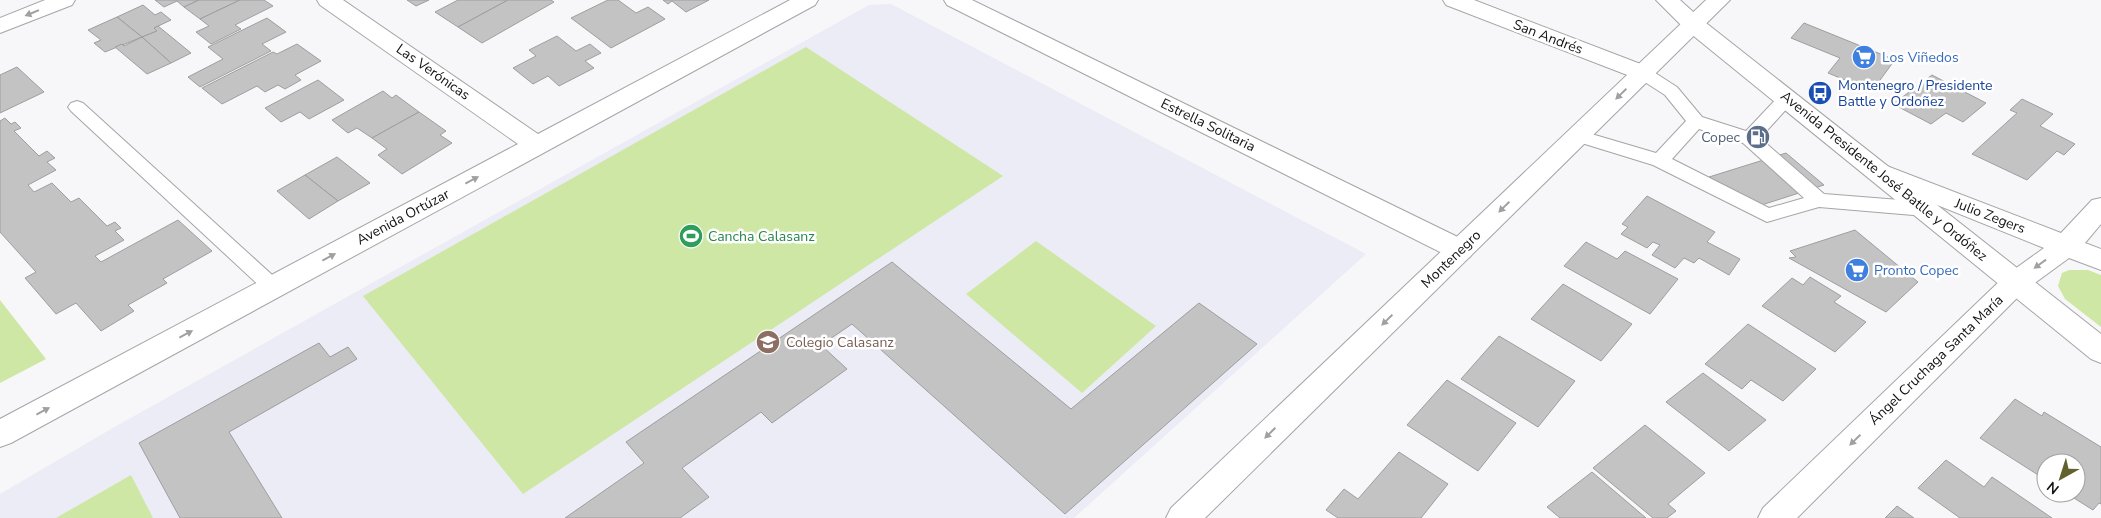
<svg xmlns="http://www.w3.org/2000/svg" width="2101" height="518" font-family="'Nunito Sans',sans-serif">
<style>
.built{fill:#ebecf5}
.green{fill:#cfe7a5}
.building{fill:#c3c3c4;stroke:#9e9e9f}
.lines{fill:none;stroke-linecap:round;stroke-linejoin:round}
.service-casing{stroke:#a5a5a7;stroke-width:2}
.minor-casing{stroke:#a5a5a7;stroke-width:2}
.tertiary-casing{stroke:#a5a5a7;stroke-width:2}
.secondary-casing{stroke:#a5a5a7;stroke-width:2}
.service{fill:#fff;fill-rule:evenodd}
.minor{fill:#fff;fill-rule:evenodd}
.tertiary{fill:#fff;fill-rule:evenodd}
.secondary{fill:#fff;fill-rule:evenodd}
.oneway{fill:#a0a0a0}
.labels{text-anchor:middle;dominant-baseline:central;stroke-width:5;stroke-linejoin:round;paint-order:stroke}
.street-label{font-size:14px;fill:#111112;stroke:#fff}
.shop-label{font-size:14px;fill:#366cbe;stroke:#fff;text-anchor:start}
.transit-label{font-size:14px;fill:#164399;stroke:#fff;text-anchor:start}
.service-label{font-size:14px;fill:#4e5e75;stroke:#fff;text-anchor:end}
.leisure-label{font-size:14px;fill:#27864d;stroke:#fff;text-anchor:start}
.education-label{font-size:14px;fill:#785e54;stroke:#fff;text-anchor:start}
</style>
<rect width="100%" height="100%" fill="#f7f7f9"/>
<polygon class="built" points="891,4 1366,254 1074,518 0,518 0,494 111,429 869,5"/>
<g class="green">
<polygon points="806,47 1003,176 523,494 363,296"/>
<polygon points="1036,241 1156,326 1082,393 966,294"/>
<polygon points="2069,270 2088,270 2101,275 2101,327 2065,299 2058,286 2062,273"/>
<polygon points="0,300 46,359 0,383"/>
<polygon points="131,475 153,518 56,518"/>
</g>
<g class="building">
<polygon points="155,0 199,0 184,7 177,1 164,7"/>
<polygon points="199,0 240,0 200,19 184,7"/>
<polygon points="240,0 264,0 273,6 235,25 241,29 211,44 196,32 209,26 200,19"/>
<polygon points="407,0 429,0 416,6"/>
<polygon points="458,0 508,0 458,27 435,12"/>
<polygon points="508,0 551,0 554,2 482,43 458,27"/>
<polygon points="608,0 618,0 636,13 648,7 665,19 611,48 571,18"/>
<polygon points="663,0 709,0 686,12 672,1 668,4"/>
<polygon points="143,5 155,15 161,12 171,20 154,28 157,31 142,37 117,17"/>
<polygon points="117,17 142,37 105,52 94,43 101,40 88,30"/>
<polygon points="267,18 286,32 262,44 271,51 200,87 188,77 223,59 208,47"/>
<polygon points="1804,23 1888,57 1894,61 1872,91 1828,73 1840,58 1791,38"/>
<polygon points="158,26 191,53 171,63 142,37 157,31 154,28"/>
<polygon points="557,36 576,51 590,44 601,53 585,61 594,68 559,86 548,76 533,84 513,68 536,56 529,50"/>
<polygon points="142,37 171,63 147,74 115,47 122,44 124,46"/>
<polygon points="297,44 321,61 295,75 301,80 285,89 278,85 265,92 257,86 222,104 202,88 273,52 277,54"/>
<polygon points="17,67 44,92 0,113 0,75"/>
<polygon points="1932,75 1986,103 1963,122 1946,113 1931,124 1893,104"/>
<polygon points="318,80 344,100 309,119 300,112 281,122 265,108"/>
<polygon points="383,91 392,98 396,95 419,112 372,138 357,128 348,133 332,120"/>
<polygon points="2022,99 2053,114 2040,126 2075,144 2064,155 2057,151 2027,180 1972,154 2017,113 2010,110"/>
<polygon points="419,112 446,131 440,135 452,143 402,174 378,155 387,149 372,138"/>
<polygon points="5,118 11,124 15,122 21,128 14,131 39,156 47,151 55,158 47,162 56,170 28,185 34,192 52,183 71,202 79,198 107,226 115,222 121,228 115,231 124,240 95,256 101,262 178,220 212,251 163,279 167,283 128,305 134,311 101,331 76,303 56,314 25,278 36,272 0,232 0,121"/>
<polygon points="1786,153 1824,185 1746,210 1709,177"/>
<polygon points="337,157 370,183 338,201 305,175"/>
<polygon points="305,175 338,201 309,219 277,191"/>
<polygon points="1647,196 1715,232 1707,242 1740,259 1729,275 1699,258 1694,263 1684,258 1675,268 1652,255 1660,245 1653,242 1647,248 1621,234 1628,227 1622,224"/>
<polygon points="1855,230 1918,282 1886,312 1789,258 1796,257 1790,251"/>
<polygon points="1586,242 1617,259 1625,251 1678,279 1650,314 1564,266"/>
<polygon points="892,262 1071,409 1199,303 1257,344 1065,514 852,324 821,345 847,369 772,423 761,412 682,468 709,497 680,518 565,518 644,463 626,442"/>
<polygon points="1810,277 1841,296 1834,302 1866,322 1835,352 1762,306 1792,278 1803,285"/>
<polygon points="1563,284 1632,324 1601,361 1531,319"/>
<polygon points="1748,324 1816,369 1783,401 1751,380 1742,389 1705,364"/>
<polygon points="1499,336 1575,381 1538,427 1461,379"/>
<polygon points="319,343 330,357 348,347 357,359 229,432 282,518 180,518 139,443"/>
<polygon points="1703,373 1766,420 1729,451 1666,402"/>
<polygon points="1447,380 1516,423 1478,471 1407,425"/>
<polygon points="2015,399 2042,416 2044,412 2101,447 2101,504 2099,503 2093,510 2066,493 2076,493 2076,463 2046,463 2046,480 1980,438"/>
<polygon points="1645,425 1705,473 1668,504 1676,511 1667,518 1653,518 1593,468"/>
<polygon points="1399,452 1448,484 1421,518 1338,518 1326,510 1344,489 1358,499"/>
<polygon points="1946,460 1984,487 1992,477 2052,518 1960,518 1918,488"/>
<polygon points="1592,472 1646,518 1560,518 1547,507"/>
<polygon points="1897,506 1914,518 1885,518"/>
</g>
<g class="lines">
<g class="service-casing">
<g id="service">
<path d="M1643,68l6,1 28,18 25,30 44,14 35,-37 6,-2 6,2 3,4 -3,4 -33,36 64,56 101,8 7,2 3,5 -3,5 -7,2 -106,-9 -52,15 -114,-57 -81,-25 -3,-4 3,-4 6,-2 78,23 30,-32 -21,-26 -28,-18 -3,-4 3,-4zM1699,129l44,14 61,55 -35,10 -97,-49z"/>
<polygon points="77,101 83,103 280,282 283,287 280,292 273,295 266,292 71,111 68,107 71,103"/>
</g>
</g>
<g class="minor-casing">
<g id="minor">
<polygon points="45,0 75,0 72,5 0,33 0,18"/>
<polygon points="317,0 343,0 538,134 790,0 818,0 815,5 11,443 0,447 0,419 518,144 320,5"/>
<polygon points="944,0 972,0 1470,243 1474,250 1470,257 1460,260 1450,257 947,5"/>
<polygon points="1443,0 1474,0 1651,68 1655,73 1651,78 1643,80 1635,78 1446,5"/>
<polygon points="1879,163 2061,233 2092,200 2101,198 2101,224 2085,243 2101,249 2101,270 2069,258 2025,290 1797,518 1758,518 1763,508 2005,276 2044,248 1870,178 1866,172 1870,166"/>
</g>
</g>
<g class="tertiary-casing">
<polygon id="tertiary" points="1706,0 1730,0 1205,518 1166,518 1171,508"/>
</g>
<g class="secondary-casing">
<polygon id="secondary" points="1656,0 1680,0 1701,19 2101,334 2101,363 2091,359 1685,29"/>
</g>
<use href="#service" class="service"/>
<use href="#minor" class="minor"/>
<use href="#tertiary" class="tertiary"/>
<use href="#secondary" class="secondary"/>
</g>
<defs><path id="oneway-solid" d="M-6-.8H1V-3.2L6.5 0L1 3.2V.8H-6Z" transform="scale(1.25)"/></defs>
<g class="oneway">
<use href="#oneway-solid" transform="translate(32 13) rotate(158)"/>
<use href="#oneway-solid" transform="translate(1621 94) rotate(136)"/>
<use href="#oneway-solid" transform="translate(472 180) rotate(-28)"/>
<use href="#oneway-solid" transform="translate(1504 207) rotate(136)"/>
<use href="#oneway-solid" transform="translate(329 257) rotate(-28)"/>
<use href="#oneway-solid" transform="translate(2040 264) rotate(144)"/>
<use href="#oneway-solid" transform="translate(1387 320) rotate(136)"/>
<use href="#oneway-solid" transform="translate(186 334) rotate(-28)"/>
<use href="#oneway-solid" transform="translate(43 411) rotate(-28)"/>
<use href="#oneway-solid" transform="translate(1270 433) rotate(136)"/>
<use href="#oneway-solid" transform="translate(1855 440) rotate(136)"/>
</g>
<defs>
<g id="supermarket-disc" transform="scale(1.25)"><circle r="9.5" fill="#3f7fe0" stroke="#fff"/><path d="M-6-5.5h2.5l.6 2H6L4.5 2H-2.5L-4.4-4H-6ZM-1.5 3.2a1.3 1.3 0 1 0 .1 0ZM3 3.2a1.3 1.3 0 1 0 .1 0Z" fill="#fff"/></g>
<g id="bus-disc" transform="scale(1.25)"><circle r="9.5" fill="#1a4fb4" stroke="#fff"/><path d="M-5-6H5V4H4V6H2V4H-2V6H-4V4H-5ZM-3.5-4V0h7V-4ZM-3.5 1.2v1.5H-2V1.2ZM2 1.2v1.5H3.5V1.2Z" fill="#fff"/></g>
<g id="fuel-disc" transform="scale(1.25)"><circle r="9.5" fill="#5c6f8a" stroke="#fff"/><path d="M-5.5-6h7V0h2V4h1.3V-2.5L3-4.5l.8-.8L6-3V5H2.5V1h-1V6h-7ZM-4.2-4.7v3.2H.2V-4.7Z" fill="#fff"/></g>
<g id="stadium-disc" transform="scale(1.25)"><circle r="9.5" fill="#2e9e5b" stroke="#fff"/><path d="M0-5a6.5 5 0 1 0 0 10a6.5 5 0 1 0 0-10ZM-3.5-1.8h7v3.6h-7Z" fill="#fff"/></g>
<g id="school-disc" transform="scale(1.25)"><circle r="9.5" fill="#8d6e63" stroke="#fff"/><path d="M0-5L7-2L0 1L-7-2ZM-4 1L0 2.5L4 1V4Q0 6-4 4Z" fill="#fff"/></g>
</defs>
<g fill-rule="evenodd">
<use href="#supermarket-disc" x="1864" y="57"/>
<use href="#bus-disc" x="1820" y="93"/>
<use href="#fuel-disc" x="1758" y="137"/>
<use href="#stadium-disc" x="691" y="236"/>
<use href="#supermarket-disc" x="1857" y="270"/>
<use href="#school-disc" x="768" y="342"/>
</g>
<g class="labels">
<g class="street-label">
<text transform="translate(1548 37) rotate(21)">San Andrés</text>
<text transform="translate(433 72) rotate(35)">Las Verónicas</text>
<text transform="translate(1208 125) rotate(26)">Estrella Solitaria</text>
<text transform="translate(1884 176) rotate(39)">Avenida Presidente José Batlle y Ordóñez</text>
<text transform="translate(1990 216) rotate(21)">Julio Zegers</text>
<text transform="translate(403 217) rotate(-28)">Avenida Ortúzar</text>
<text transform="translate(1451 259) rotate(-44)">Montenegro</text>
<text transform="translate(1936 360) rotate(-44)">Ángel Cruchaga Santa María</text>
</g>
<g class="shop-label">
<text x="1882" y="57">Los Viñedos</text>
<text x="1874" y="270">Pronto Copec</text>
</g>
<g class="transit-label">
<text x="1838" y="85">Montenegro / Presidente<tspan x="1838" dy="16">Battle y Ordoñez</tspan></text>
</g>
<g class="service-label">
<text x="1740" y="137">Copec</text>
</g>
<g class="leisure-label">
<text x="708" y="236">Cancha Calasanz</text>
</g>
<g class="education-label">
<text x="786" y="342">Colegio Calasanz</text>
</g>
</g>
<g transform="translate(2061 478) rotate(219)"><circle r="24" fill="#ffffff" stroke="#a0a0a0"/>
<path d="M0-4L9 19L0 12L-9 19Z" fill="#62622f"/>
<text y="-8" font-size="14" font-weight="bold" text-anchor="middle" fill="#111112">N</text>
</g>
</svg>
